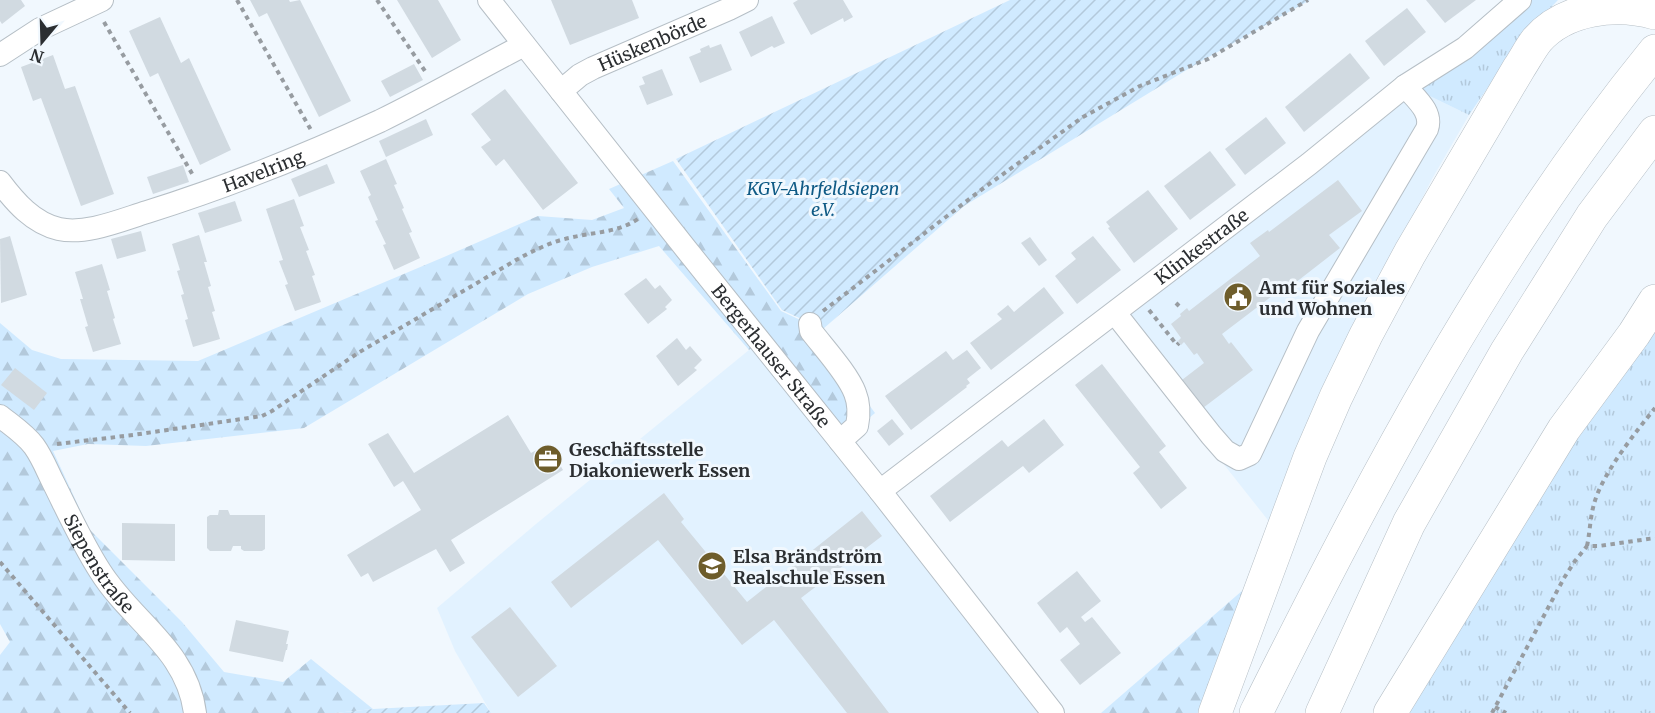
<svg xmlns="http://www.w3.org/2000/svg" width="1655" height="713" font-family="Merriweather,serif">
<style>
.built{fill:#e2f2ff}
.grass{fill:url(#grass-tufts)}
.forest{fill:url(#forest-firs)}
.garden{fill:url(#garden-furrows)}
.building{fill:#d1dae1}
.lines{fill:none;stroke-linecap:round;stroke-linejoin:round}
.minor-casing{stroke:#b6bfc6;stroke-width:24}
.highway-casing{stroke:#b6bfc6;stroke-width:34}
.path{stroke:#979ca1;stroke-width:4;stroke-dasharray:4.5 4.5;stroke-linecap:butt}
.minor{stroke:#fff;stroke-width:22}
.highway{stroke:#fff;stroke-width:33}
.labels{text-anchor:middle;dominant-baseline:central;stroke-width:6;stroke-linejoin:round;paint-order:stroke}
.street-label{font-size:18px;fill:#2b2e31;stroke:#f1f8fe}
.park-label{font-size:18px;font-style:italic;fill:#0f5a85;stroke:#f1f8fe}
.poi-label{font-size:18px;font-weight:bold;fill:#2b2e31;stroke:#f1f8fe;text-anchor:start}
</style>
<defs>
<pattern id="grass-tufts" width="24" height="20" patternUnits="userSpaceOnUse" patternTransform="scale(1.5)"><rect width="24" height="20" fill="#d0eaff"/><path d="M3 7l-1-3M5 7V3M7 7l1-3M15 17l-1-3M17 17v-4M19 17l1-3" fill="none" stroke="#b3c9db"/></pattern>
<pattern id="forest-firs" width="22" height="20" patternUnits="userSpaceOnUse" patternTransform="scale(1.5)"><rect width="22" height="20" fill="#d0eaff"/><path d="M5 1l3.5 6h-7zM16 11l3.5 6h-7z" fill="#b3c9db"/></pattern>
<pattern id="garden-furrows" width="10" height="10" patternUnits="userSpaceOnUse" patternTransform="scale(1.5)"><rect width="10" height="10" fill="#d0eaff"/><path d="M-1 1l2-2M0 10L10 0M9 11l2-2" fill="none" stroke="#b3c9db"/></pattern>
</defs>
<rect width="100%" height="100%" fill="#f1f8fe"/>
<g class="built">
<polygon points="1409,86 1469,115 1432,179 1344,350 1271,524 1109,319"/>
<polygon points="760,341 1047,713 491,713 455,651 437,608 536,524"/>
</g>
<g class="grass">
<polygon points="1525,0 1558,0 1521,39 1469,115 1409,86"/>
<polygon points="1655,320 1655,713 1395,713"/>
</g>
<g class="forest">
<polygon points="673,161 781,311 822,330 821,340 875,413 842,441 762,340 749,350 659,246 592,267 528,294 304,428 146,446 88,444 53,451 89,529 182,622 224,672 283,682 311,659 373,709 335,713 0,713 0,655 10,642 0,624 0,323 32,350 61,359 198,361 444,257 538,216 592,220 624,208 609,189"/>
<polygon points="1243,590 1200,713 1101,713"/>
</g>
<g class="garden">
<polygon points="1010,0 1310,0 1198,63 964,206 823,329 782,310 676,159"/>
<polygon points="484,703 491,713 335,713 373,709"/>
</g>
<g class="building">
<polygon points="0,0 21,0 25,6 2,24 0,21"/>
<polygon points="250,0 289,0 290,2 300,0 351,101 319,117 267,13 259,17"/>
<polygon points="397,0 438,0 461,40 432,58"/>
<polygon points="551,0 632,0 639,18 570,45"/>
<polygon points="798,0 843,0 853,17 844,22 843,18 811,35 793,3"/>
<polygon points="1426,0 1476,0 1445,23"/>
<polygon points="1407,8 1426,32 1384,66 1365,41"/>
<polygon points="772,16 785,43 774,48 772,46 751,57 739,32"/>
<polygon points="160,17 181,63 189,58 231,150 200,165 158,73 150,77 129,31"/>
<polygon points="721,44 732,70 700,83 689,57 701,52 700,49 709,45 710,48"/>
<polygon points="1350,53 1370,78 1304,132 1285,107"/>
<polygon points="53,55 65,89 75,86 114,194 81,206 41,98 33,101 21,67"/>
<polygon points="414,64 423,80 390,97 381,81"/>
<polygon points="662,69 673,95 647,105 639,86 645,84 642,77"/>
<polygon points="505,89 578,183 543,210 504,159 496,166 481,147 491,140 471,114"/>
<polygon points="1266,117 1286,143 1245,175 1225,149"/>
<polygon points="426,119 433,135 386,157 379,141"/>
<polygon points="1210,151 1236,185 1190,220 1164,186"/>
<polygon points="386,159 397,184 394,185 404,208 402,209 412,232 409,233 420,258 394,270 383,245 386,244 375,221 378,220 368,197 371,195 360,171"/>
<polygon points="327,164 335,183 299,197 291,179"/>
<polygon points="183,165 189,182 153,194 147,177"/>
<polygon points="1338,180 1362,211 1329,235 1340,248 1286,290 1284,287 1222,334 1229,344 1231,342 1253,370 1199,411 1178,383 1204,363 1197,353 1194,355 1184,342 1181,345 1178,341 1181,338 1171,324 1181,316 1180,314 1187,308 1189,311 1260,256 1250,243 1268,230 1269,232"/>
<polygon points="1148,190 1178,229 1134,263 1108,228 1110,227 1106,222"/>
<polygon points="294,199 304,226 300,227 309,250 306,251 315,275 312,276 321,302 295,311 285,285 288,284 279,261 283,260 266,209"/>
<polygon points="235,201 242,221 205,233 198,213"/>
<polygon points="141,231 146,251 117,259 111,239"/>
<polygon points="199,235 207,262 204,262 211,286 208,287 215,311 212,312 220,339 193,347 185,320 188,319 181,295 184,294 177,271 180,270 172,244"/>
<polygon points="10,236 27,295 1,303 0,239"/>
<polygon points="1093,236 1121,270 1077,304 1055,276 1076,259 1071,253"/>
<polygon points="1030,237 1047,260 1039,266 1021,243"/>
<polygon points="102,264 110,290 107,291 115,318 113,319 121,344 93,352 85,327 88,326 80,299 83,299 75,272"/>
<polygon points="646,278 655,289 660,285 672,300 665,307 667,309 648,324 624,294"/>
<polygon points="1044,287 1064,313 991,370 970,343 1002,319 997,314 1008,305 1014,312"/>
<polygon points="677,338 686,350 690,346 702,360 694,368 697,370 678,386 656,356"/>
<polygon points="967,350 981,368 967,379 970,383 966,386 967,387 911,430 885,396 946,351 953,360"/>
<polygon points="1102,364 1166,446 1159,452 1187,488 1161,509 1133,473 1140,467 1075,385"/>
<polygon points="15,368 47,393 34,410 1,385"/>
<polygon points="508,415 531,453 548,444 563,470 451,540 465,563 450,572 436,549 373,582 368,573 361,577 347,555 421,510 403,481 394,487 368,444 388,433 414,473"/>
<polygon points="892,419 904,434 889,446 877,431"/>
<polygon points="1044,419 1064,445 1029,473 1023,466 950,522 930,496 1002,440 1008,447"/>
<polygon points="664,493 684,519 681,522 747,602 862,511 882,536 801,598 889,713 847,713 774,620 742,645 658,540 571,608 551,582"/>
<polygon points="219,510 228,510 230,515 265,515 265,549 262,551 244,551 241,549 241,546 233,546 231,551 210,551 207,548 207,517 210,515 218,515"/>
<polygon points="122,523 175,524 175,561 122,560"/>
<polygon points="1077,571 1101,601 1081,617 1085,622 1092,617 1121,653 1080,685 1060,660 1080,644 1067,627 1060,633 1037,603"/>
<polygon points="510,607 557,666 518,697 471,637"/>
<polygon points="236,620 289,631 286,644 288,644 287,650 286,650 283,662 229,651"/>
</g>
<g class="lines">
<g class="minor-casing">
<g id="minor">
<path id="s1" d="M489,0l197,249 194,242 173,222"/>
<polyline points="0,55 40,29 102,0"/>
<path id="s2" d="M561,91l19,-16 13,-7 136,-59 18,-9"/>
<path id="s3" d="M0,182c15,20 33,41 59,47 27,6 62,-9 88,-17 80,-25 157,-56 233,-91 49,-24 96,-51 144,-76"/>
<path d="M1115,313l96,122 14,16 14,8 11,-5 58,-123 119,-202c6,-17 -11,-30 -22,-43"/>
<path d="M810,324l1,7c13,17 37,43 44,62 4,10 4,23 2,33l-17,15"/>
<path id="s4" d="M0,416c11,9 25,18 34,30 8,11 13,24 19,36 15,30 29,61 47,89 32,51 87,78 95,142"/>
<path id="s5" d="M880,491l429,-327 96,-78 60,-38 55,-48"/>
</g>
</g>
<g class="highway-casing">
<g id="highway">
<path d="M1215,713l95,-256 26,-60 30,-62 44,-82 109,-185c6,-9 11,-19 18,-28 28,-32 79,-38 118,-27"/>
<path d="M1256,713c115,-230 235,-461 399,-662"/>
<polyline points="1322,713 1409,523 1507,351 1592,216 1655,132"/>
<polyline points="1390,713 1564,429 1634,334 1655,301"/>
</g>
</g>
<g class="path">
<polyline points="237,0 311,130"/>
<polyline points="377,0 427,74"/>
<polyline points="104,22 194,177"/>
<polyline points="1176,303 1179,306"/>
<polyline points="1149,310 1177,345 1179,343"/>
<polyline points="823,311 985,187 1083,117 1140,86 1208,59 1308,0"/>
<path d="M57,444l76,-9 129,-19 10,-5 86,-58 158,-93c17,-9 34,-18 53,-22 24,-6 48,-5 69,-19"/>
<path d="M1587,546c3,-14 3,-28 7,-42 8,-30 41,-71 61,-96"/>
<polyline points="0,562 130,713"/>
<polyline points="1495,707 1506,713"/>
<polyline points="1492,713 1564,578 1575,561 1587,546 1599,546 1655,538"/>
</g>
<use href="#minor" class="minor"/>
<use href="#highway" class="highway"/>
</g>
<defs>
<g id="civic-disc" transform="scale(1.5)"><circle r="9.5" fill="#6e5d2b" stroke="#f1f8fe"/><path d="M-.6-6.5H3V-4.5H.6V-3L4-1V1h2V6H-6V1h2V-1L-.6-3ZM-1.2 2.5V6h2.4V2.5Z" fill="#fff"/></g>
<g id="office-disc" transform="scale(1.5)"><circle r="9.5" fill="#6e5d2b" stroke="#f1f8fe"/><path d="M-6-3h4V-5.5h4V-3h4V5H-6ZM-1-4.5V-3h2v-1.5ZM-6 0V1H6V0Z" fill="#fff"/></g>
<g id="school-disc" transform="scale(1.5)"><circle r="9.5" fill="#6e5d2b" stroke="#f1f8fe"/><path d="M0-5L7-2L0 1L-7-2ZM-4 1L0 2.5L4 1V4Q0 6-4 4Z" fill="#fff"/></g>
</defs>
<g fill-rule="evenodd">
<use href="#civic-disc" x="1238" y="297"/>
<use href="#office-disc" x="548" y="459"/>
<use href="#school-disc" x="712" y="566"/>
</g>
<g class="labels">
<g class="street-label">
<text stroke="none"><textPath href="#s2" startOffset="104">Hüskenbörde</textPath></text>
<text stroke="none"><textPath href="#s3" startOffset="291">Havelring</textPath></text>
<text stroke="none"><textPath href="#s5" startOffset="404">Klinkestraße</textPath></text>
<text stroke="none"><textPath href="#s1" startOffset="454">Bergerhauser Straße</textPath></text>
<text stroke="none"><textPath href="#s4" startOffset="180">Siepenstraße</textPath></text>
</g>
<g class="park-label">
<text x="823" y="188">KGV-Ahrfeldsiepen<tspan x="823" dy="21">e.V.</tspan></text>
</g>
<g class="poi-label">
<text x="1259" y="287">Amt für Soziales<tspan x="1259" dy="21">und Wohnen</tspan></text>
<text x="569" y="449">Geschäftsstelle<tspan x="569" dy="21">Diakoniewerk Essen</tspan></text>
<text x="733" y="556">Elsa Brändström<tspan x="733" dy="21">Realschule Essen</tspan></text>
</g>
</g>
<g transform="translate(42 42) rotate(199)" stroke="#f1f8fe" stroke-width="4.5" paint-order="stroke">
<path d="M0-4.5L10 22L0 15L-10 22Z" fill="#2b2e31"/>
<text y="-9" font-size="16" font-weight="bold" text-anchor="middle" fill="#2b2e31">N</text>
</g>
</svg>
